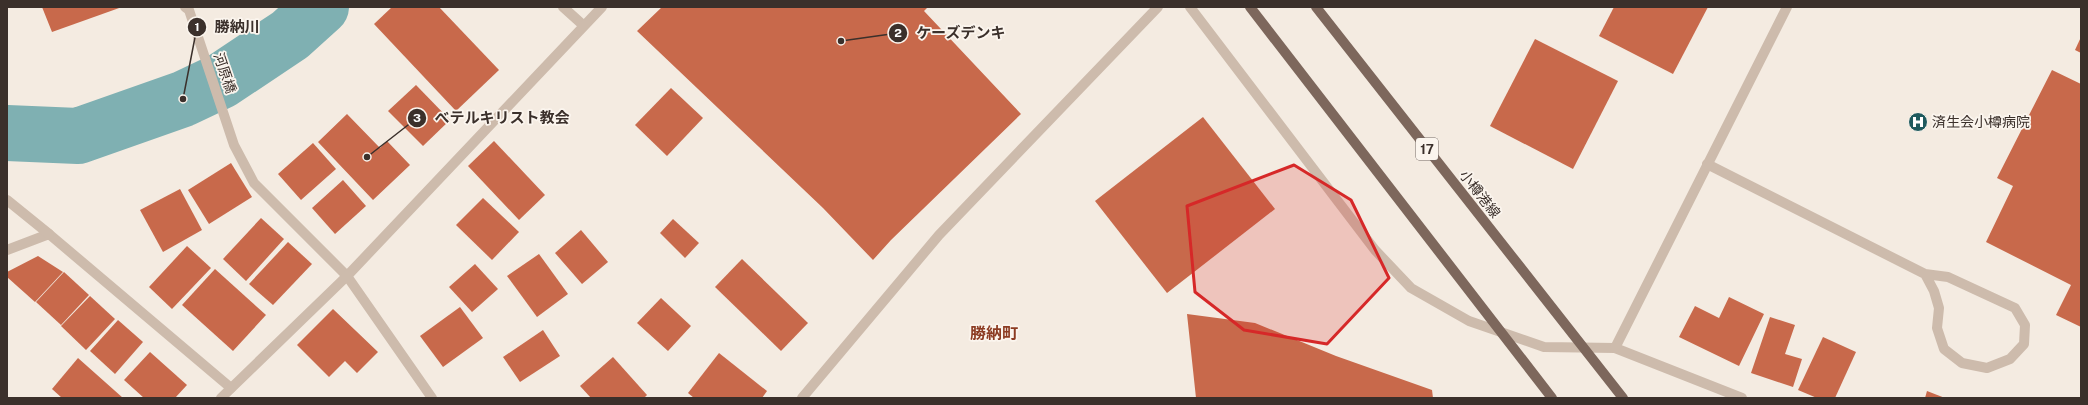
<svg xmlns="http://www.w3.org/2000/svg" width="2088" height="405" font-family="'Public Sans','Noto Sans JP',sans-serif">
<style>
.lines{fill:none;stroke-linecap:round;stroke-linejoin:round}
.river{stroke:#7fb0b2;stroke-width:56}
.building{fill:#c8694b}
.service{stroke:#cdbbac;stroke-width:10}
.minor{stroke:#cdbbac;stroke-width:10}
.tertiary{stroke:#cdbbac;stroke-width:10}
.primary{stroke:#7d675c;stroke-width:10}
.marked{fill:#d62828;fill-opacity:0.2;stroke:#d62828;stroke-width:3;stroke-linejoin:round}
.labels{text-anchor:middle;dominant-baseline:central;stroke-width:3.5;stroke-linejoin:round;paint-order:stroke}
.shield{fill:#fbf5ee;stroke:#756b66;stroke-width:1}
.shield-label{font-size:13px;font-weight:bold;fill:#3b302b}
.street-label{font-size:14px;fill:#3b302b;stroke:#fbf5ee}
.poi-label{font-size:14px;fill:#3b302b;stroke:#fbf5ee;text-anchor:start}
.quarter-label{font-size:16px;font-weight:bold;fill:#8c3b22;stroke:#fbf5ee}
.leader{fill:none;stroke:#3b302b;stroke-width:1.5}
.callout-dot{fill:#3b302b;stroke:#fbf5ee;stroke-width:1.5}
.mark-label{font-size:12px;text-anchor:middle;font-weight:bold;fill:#fff}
.callout-label{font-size:15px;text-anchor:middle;font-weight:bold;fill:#3b302b;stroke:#fbf5ee;stroke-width:3.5;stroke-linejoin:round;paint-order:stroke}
</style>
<rect width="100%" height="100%" fill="#f4ebe1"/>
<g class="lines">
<polyline class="river" points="7,133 78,136 183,99 221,81 290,35 321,7"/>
</g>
<g class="building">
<polygon points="42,7 122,7 52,32"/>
<polygon points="392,7 439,7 499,70 456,111 374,24"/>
<polygon points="662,7 928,7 924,11 1021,114 891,240 873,260 823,208 637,31"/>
<polygon points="1614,7 1708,7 1673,74 1599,36"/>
<polygon points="2081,37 2081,53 2075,50"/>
<polygon points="1535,39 1618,81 1573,169 1490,126"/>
<polygon points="2052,70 2081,84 2081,327 2056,315 2071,285 1986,242 2013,186 1997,178"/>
<polygon points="416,85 450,120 423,146 388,111"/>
<polygon points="671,88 703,118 667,156 635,125"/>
<polygon points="347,114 380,148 387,141 410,165 373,200 318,142"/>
<polygon points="1203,117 1275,209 1167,293 1095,201"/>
<polygon points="494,141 545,195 519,220 468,166"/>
<polygon points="313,143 336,169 301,200 278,174"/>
<polygon points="231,163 252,197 209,224 188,190"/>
<polygon points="343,180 366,206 335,234 312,208"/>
<polygon points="180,189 202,230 163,252 140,210"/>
<polygon points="483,198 519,232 492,260 456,225"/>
<polygon points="261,218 284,239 246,281 223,259"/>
<polygon points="673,219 699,243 685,258 660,233"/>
<polygon points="581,230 608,262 582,284 555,253"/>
<polygon points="288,242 312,264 273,305 249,284"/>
<polygon points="187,246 211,268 172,309 149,287"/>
<polygon points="539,254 568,294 537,317 507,276"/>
<polygon points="38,256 63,272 35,302 7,277 7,272"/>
<polygon points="742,259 808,323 781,351 715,287"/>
<polygon points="475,264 498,289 472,312 449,287"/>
<polygon points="215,269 266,315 233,351 182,305"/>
<polygon points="64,272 89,295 61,325 36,302"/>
<polygon points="90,296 115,319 86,350 61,326"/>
<polygon points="1729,297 1764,314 1739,366 1679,337 1695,306 1719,318"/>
<polygon points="661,298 691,326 668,351 637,323"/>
<polygon points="460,307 483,338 443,367 420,336"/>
<polygon points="333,309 378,352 357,373 345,361 329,377 297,345"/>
<polygon points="1187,314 1255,323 1336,356 1432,390 1433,398 1196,398"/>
<polygon points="1770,317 1795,325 1785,354 1802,359 1793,387 1751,373"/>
<polygon points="118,320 143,342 115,374 90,351"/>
<polygon points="543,330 560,356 520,382 503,357"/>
<polygon points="1823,337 1856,352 1835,398 1817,398 1798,390"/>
<polygon points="150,352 187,385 175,398 144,398 124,380"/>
<polygon points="719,353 767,391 762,398 694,398 688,393"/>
<polygon points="613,357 647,395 644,398 591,398 580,386"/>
<polygon points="78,358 123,398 62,398 52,389"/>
<polygon points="1927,391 1945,398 1925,398"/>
</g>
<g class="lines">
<polyline class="service" points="1707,164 1925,274 1948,277 2015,308 2025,325 2024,344 2010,359 1987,368 1962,363 1944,349 1937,328 1939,308 1934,291 1925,274"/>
<g class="minor">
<polyline points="185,7 189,10 234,145 254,183 347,276 432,398"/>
<polyline points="563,7 583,25"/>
<polyline points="1190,7 1375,250 1411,288 1469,321 1544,347 1615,348 1742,398"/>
<polyline points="7,250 49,234 231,388"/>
<polyline points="1615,348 1787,7"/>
<polyline points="221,398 347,276 602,7"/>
</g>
<g class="tertiary">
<polyline points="7,200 49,234"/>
<polyline points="802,398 939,235 1158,7"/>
</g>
<g class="primary">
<polyline points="1250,7 1552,398"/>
<polyline points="1316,7 1623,398"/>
</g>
</g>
<path class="marked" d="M1294,165l57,35 38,78 -62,66 -83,-14 -49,-38 -8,-86z"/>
<defs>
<g id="hospital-disc" transform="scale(1)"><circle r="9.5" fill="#1f5a5e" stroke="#fbf5ee"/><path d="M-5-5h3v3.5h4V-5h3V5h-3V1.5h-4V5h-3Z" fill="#fff"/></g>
</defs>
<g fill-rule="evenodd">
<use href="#hospital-disc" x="1918" y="122"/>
</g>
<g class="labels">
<rect class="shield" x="1416" y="138" width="22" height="22" rx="3"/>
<g class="shield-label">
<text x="1427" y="149">17</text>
</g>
<g class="street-label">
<text transform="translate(225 73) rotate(71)">河原橋</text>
<text transform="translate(1480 194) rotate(52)">小樽港線</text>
</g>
<g class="poi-label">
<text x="1932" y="122">済生会小樽病院</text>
</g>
<g class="quarter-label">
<text x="994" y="333">勝納町</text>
</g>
</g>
<path class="leader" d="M183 99L197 27M841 41L898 33M367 157L417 118"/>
<g class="callout-dot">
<circle cx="183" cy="99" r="4"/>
<circle cx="841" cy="41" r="4"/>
<circle cx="367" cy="157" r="4"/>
<circle cx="197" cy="27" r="10"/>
<circle cx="898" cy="33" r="10"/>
<circle cx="417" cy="118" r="10"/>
</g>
<g class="mark-label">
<text x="197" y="31">1</text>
<text x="898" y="37">2</text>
<text x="417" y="122">3</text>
</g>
<g class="callout-label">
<text x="237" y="32">勝納川</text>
<text x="961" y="38">ケーズデンキ</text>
<text x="502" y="123">べテルキリスト教会</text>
</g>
<rect width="2088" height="405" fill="none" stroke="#3b302b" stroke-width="16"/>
</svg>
